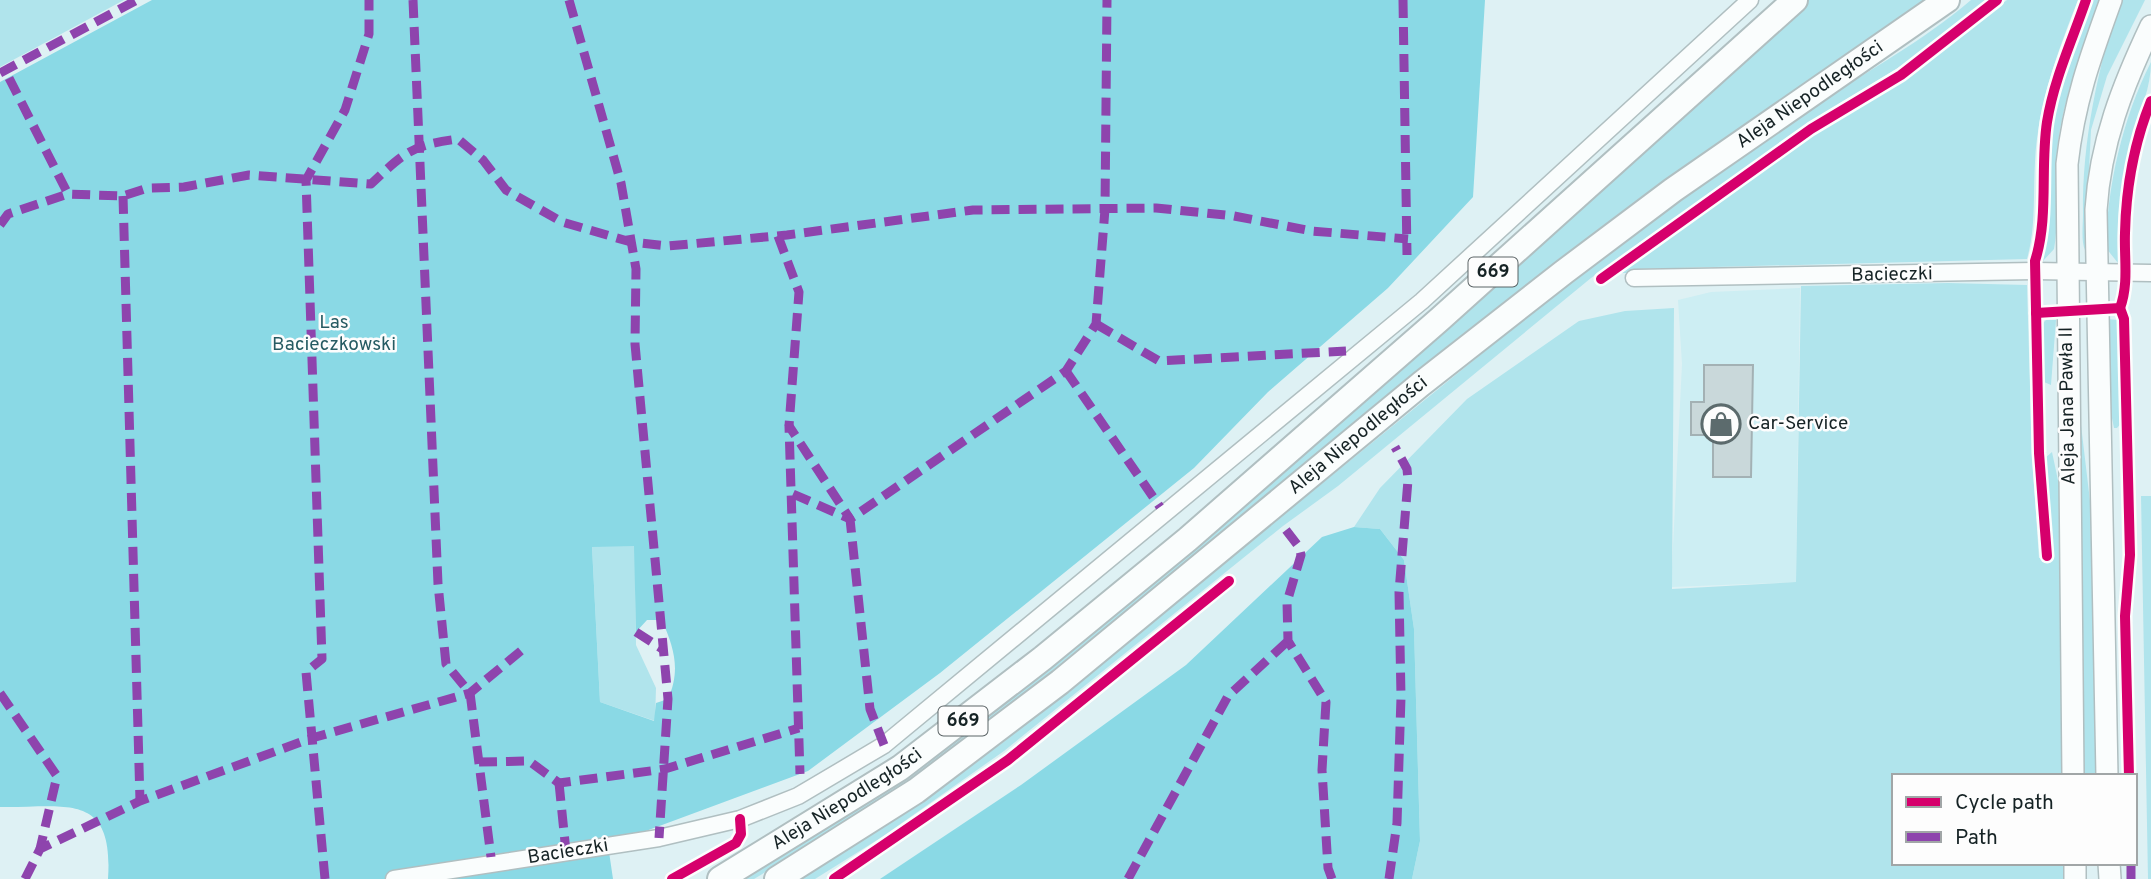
<svg xmlns="http://www.w3.org/2000/svg" width="2151" height="879" font-family="Overpass,sans-serif">
<style>
.built{fill:#cdeef3}
.green{fill:#b0e4ec}
.forest{fill:#8ad9e5;fill-rule:evenodd}
.building{fill:#c9d8da;stroke:#a3b1b4;stroke-width:2}
.lines{fill:none;stroke-linecap:round;stroke-linejoin:round}
.street-casing{stroke:#b0bfc1;stroke-width:19}
.secondary-casing{stroke:#b0bfc1;stroke-width:24}
.primary-casing{stroke:#b0bfc1;stroke-width:28}
.street{stroke:#fafdfd;stroke-width:16}
.secondary{stroke:#fafdfd;stroke-width:21}
.primary{stroke:#fafdfd;stroke-width:24}
.quiet{stroke:#8e44ad;stroke-width:9;stroke-dasharray:18 9;stroke-linecap:butt}
.cycleway-casing{stroke:#fdfdfd;stroke-width:15}
.cycleway{stroke:#d6006c;stroke-width:10}
.labels{text-anchor:middle;dominant-baseline:central;stroke-width:5;stroke-linejoin:round;paint-order:stroke}
.shield{fill:#fdfdfd;stroke:#5b6466;stroke-width:2}
.shield-label{font-size:18px;font-weight:bold;fill:#162325}
.street-label{font-size:19px;fill:#162325;stroke:#fdfdfd}
.park-label{font-size:19px;fill:#265b63;stroke:#fdfdfd}
.poi-label{font-size:19px;fill:#162325;stroke:#fdfdfd;text-anchor:start}
</style>
<rect width="100%" height="100%" fill="#def1f4"/>
<polygon class="built" points="1800,288 1796,582 1671,587 1682,364 1678,300 1711,292"/>
<g class="green">
<polygon points="0,0 124,0 0,67"/>
<polygon points="1808,0 1924,0 1414,375 984,726 865,810 772,868 754,879 741,879 862,805 1646,146"/>
<path d="M1971,0h16l-86,66 -77,47 -233,165 -253,208 -55,40 -279,225 -122,86 -67,42h-13l77,-49 122,-86 585,-475c75,-55 149,-110 226,-161 53,-36 110,-66 159,-108z"/>
<path d="M2007,0h71c-21,53 -40,105 -43,162 -2,34 1,65 -8,97l-389,10 -1,4h-16l187,-134 94,-58z"/>
<path d="M2091,0h9c-18,51 -37,97 -43,151 -4,32 3,66 -3,98l-11,12c5,-40 3,-80 7,-120 5,-49 24,-95 41,-141z"/>
<path d="M2119,0h26l-38,76 -16,54 -6,120c-4,-8 -2,-25 -2,-36 -1,-74 15,-144 36,-214z"/>
<path d="M2151,62c0,26 -11,48 -18,73 -11,42 -15,85 -15,128l-12,-15c1,-62 17,-131 45,-186z"/>
<polygon points="1948,283 2027,285 2032,455 2039,558 2053,557 2045,458 2052,452 2059,485 2064,776 1894,776 1894,863 2066,863 2066,879 1412,879 1420,841 1414,629 1404,560 1380,529 1354,527 1380,488 1467,399 1579,321 1625,311 1674,308 1672,589 1796,582 1801,286"/>
<polygon points="2079,319 2081,425 2092,518 2098,776 2082,776"/>
<polygon points="2106,319 2118,320 2120,323 2122,422 2117,428 2114,428 2109,403"/>
<polygon points="2046,320 2056,320 2051,385 2044,382 2043,323"/>
<polygon points="2141,496 2151,496 2151,879 2148,879"/>
<polygon points="592,546 635,546 636,645 656,688 655,721 600,702"/>
</g>
<g class="forest">
<path d="M152,0h1333l-12,197 -85,91 -120,104 -74,76 -254,205 -132,98 -200,74 5,34h-505c6,-88 -42,-71 -108,-72v-725zM634,546l2,86 11,-12h15c12,28 19,50 6,79l-12,4 -2,18 -54,-19 -8,-155z"/>
<polygon points="1354,527 1380,529 1404,560 1414,629 1420,841 1412,879 880,879 1021,785 1186,665 1322,537"/>
</g>
<polygon class="building" points="1704,365 1753,365 1751,477 1713,477 1713,435 1691,435 1691,402 1704,402"/>
<g class="lines">
<g class="street-casing">
<g id="street">
<polyline points="1634,278 2035,271 2151,273"/>
<polyline points="394,879 659,838 740,819 798,796 884,745 1422,301 1750,0"/>
</g>
</g>
<g class="secondary-casing">
<g id="secondary">
<path d="M2073,776l-6,-612c7,-62 23,-106 44,-164"/>
<path d="M2107,776l-11,-566c4,-67 27,-125 55,-184"/>
<polyline points="2075,863 2075,879"/>
<polyline points="2109,863 2110,879"/>
</g>
</g>
<g class="primary-casing">
<g id="primary">
<path id="s1" d="M720,879l180,-111 143,-110 145,-119 252,-220 355,-319"/>
<path id="s2" d="M777,879l139,-88 144,-109 361,-298 143,-112 109,-82 274,-190"/>
</g>
</g>
<use href="#street" class="street"/>
<use href="#secondary" class="secondary"/>
<use href="#primary" class="primary"/>
<g class="quiet">
<polyline points="413,0 438,584 446,664 470,693 491,857"/>
<polyline points="569,0 621,183 636,269 635,344 668,699 659,838"/>
<polyline points="1403,0 1407,255"/>
<polyline points="0,73 137,0"/>
<polyline points="9,78 68,194"/>
<polyline points="123,196 140,801"/>
<path d="M0,225l8,-11 60,-20 55,2 25,-8 36,-1 65,-12 122,9c33,-31 40,-39 87,-45l25,21 23,30 56,32 69,20 37,4 119,-11 186,-25 183,-2 78,8 78,15 96,8"/>
<polyline points="778,236 799,292 789,426"/>
<polyline points="1096,324 1159,361 1346,351"/>
<polyline points="1066,371 1160,507"/>
<polyline points="793,494 850,519 789,426 800,774"/>
<polyline points="1286,530 1299,547 1301,555 1287,602 1288,641 1326,702 1322,770 1328,868 1332,879"/>
<polyline points="636,632 664,650"/>
<polyline points="0,693 57,776 40,849"/>
<polyline points="884,745 870,709 850,519 1066,371 1096,324 1105,209 1107,0"/>
<polyline points="479,762 529,761 559,783 665,769 799,728"/>
<polyline points="559,783 566,852"/>
<polyline points="2131,863 2131,879"/>
<polyline points="25,879 40,849 140,801 312,738 470,693 522,650"/>
<polyline points="325,879 306,672 322,659 306,180 345,110 369,34 369,0"/>
<polyline points="1128,879 1228,696 1288,641"/>
<polyline points="1389,879 1397,823 1401,697 1399,592 1408,480 1407,469 1395,447"/>
</g>
<g class="cycleway-casing">
<g id="cycleway">
<polyline points="1601,279 1811,129 1901,75 1997,0"/>
<polyline points="2120,308 2124,319 2130,555 2125,616 2129,776"/>
<path d="M2036,313l84,-5c9,-24 4,-50 5,-75 1,-44 9,-90 26,-132"/>
<path d="M2047,556l-8,-103 -4,-192c14,-44 5,-93 12,-139 7,-43 25,-81 39,-122"/>
<polyline points="672,879 736,843 741,834 740,819"/>
<polyline points="834,879 1008,760 1229,581"/>
</g>
</g>
<use href="#cycleway" class="cycleway"/>
</g>
<defs>
<g id="shop-ring" transform="scale(2.0125)"><circle r="9.5" fill="#fdfdfd" stroke="#5c6b6d" stroke-width="1.5"/><path d="M-5-2.5h2.3a2.7 3.5 0 0 1 5.4 0H5L5.5 6h-11ZM-1.5-2.5h3a1.5 2.3 0 0 0-3 0Z" fill="#5c6b6d"/></g>
</defs>
<g fill-rule="evenodd">
<use href="#shop-ring" x="1721" y="424"/>
</g>
<g class="labels">
<g class="shield">
<rect x="1468.5" y="257.5" width="49" height="29" rx="5"/>
<rect x="938.5" y="706.5" width="49" height="29" rx="5"/>
</g>
<g class="shield-label">
<text x="1493" y="272">669</text>
<text x="963" y="721">669</text>
</g>
<g class="street-label">
<text stroke="none"><textPath href="#s2" startOffset="1298">Aleja Niepodległości</textPath></text>
<text transform="translate(1892 275) rotate(-1)">Bacieczki</text>
<text transform="translate(2068 406) rotate(-91)">Aleja Jana Pawła II</text>
<text stroke="none"><textPath href="#s2" startOffset="732">Aleja Niepodległości</textPath></text>
<text stroke="none"><textPath href="#s1" startOffset="150">Aleja Niepodległości</textPath></text>
<text transform="translate(568 852) rotate(-9)">Bacieczki</text>
</g>
<g class="park-label">
<text x="334" y="323">Las<tspan x="334" dy="22">Bacieczkowski</tspan></text>
</g>
<g class="poi-label">
<text x="1748" y="424">Car-Service</text>
</g>
</g>
<rect x="1892" y="774" width="245" height="91" fill="#fdfdfd" stroke="#a1a6a7" stroke-width="2"/>
<rect x="1906" y="797" width="35" height="10" fill="#d6006c" stroke="#a1a6a7" stroke-width="2"/>
<text x="1955" y="809" font-size="21" fill="#162325">Cycle path</text>
<rect x="1906" y="832" width="35" height="10" fill="#8e44ad" stroke="#a1a6a7" stroke-width="2"/>
<text x="1955" y="844" font-size="21" fill="#162325">Path</text>
</svg>
